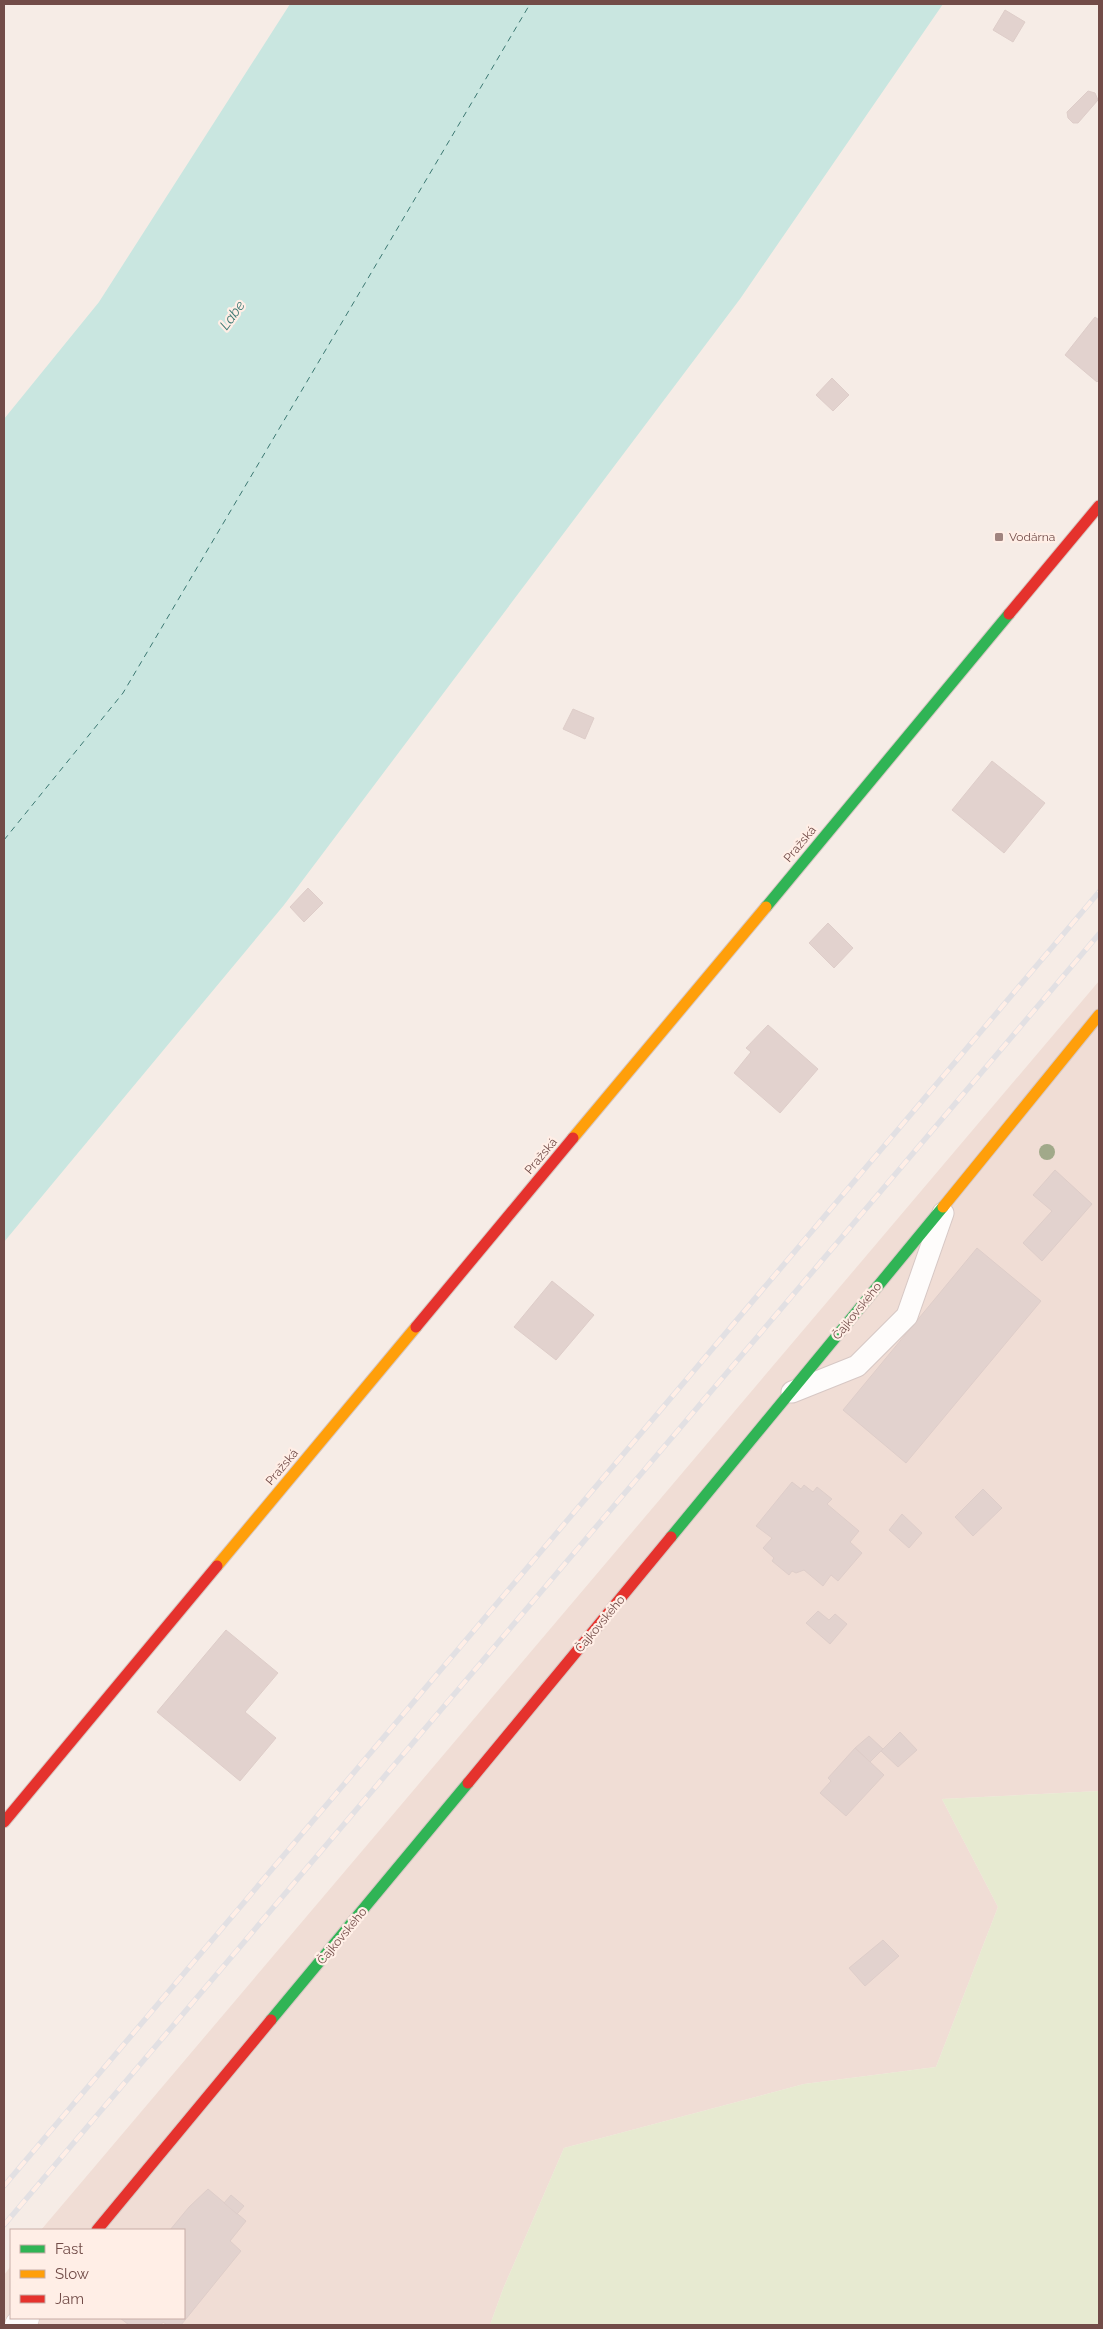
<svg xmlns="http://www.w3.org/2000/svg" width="1103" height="2329" font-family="Raleway,sans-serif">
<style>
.residential{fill:#f0ddd5}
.green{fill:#e7ead1}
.water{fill:#c9e6e0}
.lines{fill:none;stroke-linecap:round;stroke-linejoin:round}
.ferry{stroke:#3c7872;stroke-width:1;stroke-dasharray:6 5;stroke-linecap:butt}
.building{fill:#e2d2ce;stroke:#decdc9}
.lane-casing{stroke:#d7c8c5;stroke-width:23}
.street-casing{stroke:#d7c8c5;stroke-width:29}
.fast-casing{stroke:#d6c7c3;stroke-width:13}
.slow-casing{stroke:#d6c7c3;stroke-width:13}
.jam-casing{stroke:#d6c7c3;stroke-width:13}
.lane{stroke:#fefcfb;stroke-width:21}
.street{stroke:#fefcfb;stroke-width:28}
.fast{stroke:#30b455;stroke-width:11}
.slow{stroke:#ff9f0a;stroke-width:11}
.jam{stroke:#e5322d;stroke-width:11}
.rail-casing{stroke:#e2e0e3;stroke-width:5.5}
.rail{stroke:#ffeee6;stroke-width:4;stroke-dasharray:11;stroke-linecap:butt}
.tree{fill:#a1a98a}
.poi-dot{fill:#a0847f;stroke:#ffeee6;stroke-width:2}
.labels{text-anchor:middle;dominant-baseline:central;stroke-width:4.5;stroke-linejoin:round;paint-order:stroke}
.poi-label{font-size:12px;fill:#724c48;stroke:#ffeee6;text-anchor:start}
.street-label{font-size:12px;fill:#724c48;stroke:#ffeee6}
.water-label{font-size:14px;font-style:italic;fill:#3c7872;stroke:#ffeee6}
</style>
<rect width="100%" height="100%" fill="#f6ece6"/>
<polygon class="residential" points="1099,981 1099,1791 942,1799 998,1907 936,2067 804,2084 564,2148 503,2289 490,2325 4,2325 4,2275 11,2266 11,2318 184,2318 184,2230 41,2230"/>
<polygon class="green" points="1099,1791 1099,2325 490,2325 503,2289 564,2148 804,2084 936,2067 998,1907 942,1799"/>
<polygon class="water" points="290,4 943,4 740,299 284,905 4,1242 4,419 99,302"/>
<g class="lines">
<polyline class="ferry" points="4,840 123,693 530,4"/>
</g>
<g class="building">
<polygon points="1005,10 1025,22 1013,42 993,30"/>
<polygon points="1088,91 1095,93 1098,100 1078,123 1073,123 1068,118 1067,112"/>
<polygon points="1095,317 1099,320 1099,380 1097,382 1065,355"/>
<polygon points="832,378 849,395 833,411 816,395"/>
<polygon points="573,709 594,718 585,739 563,729"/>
<polygon points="992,761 1045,803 1004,853 952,810"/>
<polygon points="308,888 323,903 304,922 290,907"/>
<polygon points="828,923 853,948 834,968 809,943"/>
<polygon points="768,1025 818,1069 780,1113 734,1073 751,1052 746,1048"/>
<polygon points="1055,1170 1092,1204 1042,1261 1023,1243 1052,1211 1033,1195"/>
<polygon points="977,1248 1041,1301 906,1463 843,1410"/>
<polygon points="552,1281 594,1315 556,1360 514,1327"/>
<polygon points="792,1482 801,1489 804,1485 813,1492 817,1487 832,1499 827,1504 859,1531 850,1542 862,1553 838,1581 831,1575 823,1586 804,1570 796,1573 792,1571 789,1575 772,1561 774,1558 763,1548 772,1538 756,1526"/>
<polygon points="983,1489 1002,1508 973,1536 955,1517"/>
<polygon points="902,1514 922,1533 909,1548 889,1530"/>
<polygon points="818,1611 829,1620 835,1614 847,1624 830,1644 806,1623"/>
<polygon points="226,1630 278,1673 245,1712 276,1738 240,1781 157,1712"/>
<polygon points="900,1732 917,1750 898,1767 881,1751"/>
<polygon points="869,1736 883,1749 870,1762 855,1748"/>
<polygon points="855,1748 884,1775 846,1816 820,1793 831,1781 828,1778"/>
<polygon points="883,1940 899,1956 865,1986 849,1968"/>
<polygon points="208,2189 246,2221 230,2241 241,2251 181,2325 167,2325 163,2322 161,2325 129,2325 120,2318 184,2318 184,2230 170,2230 189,2207"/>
<polygon points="231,2195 244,2206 237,2214 224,2203"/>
</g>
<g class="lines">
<g class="lane-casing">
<polyline id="lane" points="792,1392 857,1366 907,1316 943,1213"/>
</g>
<g class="street-casing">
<polyline id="street" points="19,2325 25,2318"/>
</g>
<g class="fast-casing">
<g id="fast">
<polyline points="766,907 1009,614"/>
<polyline points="671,1537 943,1207"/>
<polyline points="271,2020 468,1783"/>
</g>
</g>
<g class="slow-casing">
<g id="slow">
<polyline points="573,1138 766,907"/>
<polyline points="943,1207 1099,1015"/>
<polyline points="217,1566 416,1327"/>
</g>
</g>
<g class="jam-casing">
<g id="jam">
<polyline points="1009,614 1099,506"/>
<polyline points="416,1327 573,1138"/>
<polyline points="468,1783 671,1537"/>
<polyline points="4,1822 217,1566"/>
<polyline points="97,2230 271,2020"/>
</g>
</g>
<use href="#lane" class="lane"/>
<use href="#street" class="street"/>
<use href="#fast" class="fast"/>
<use href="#slow" class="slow"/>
<use href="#jam" class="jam"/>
<g class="rail-casing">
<g id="rail">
<polyline points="4,2186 1099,892"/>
<polyline points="4,2225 1099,934"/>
</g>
</g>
<use href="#rail" class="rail"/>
</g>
<circle class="tree" cx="1047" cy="1152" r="8"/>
<rect class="poi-dot" x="994" y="532" width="10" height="10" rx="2.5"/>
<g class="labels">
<g class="poi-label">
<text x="1009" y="537">Vodárna</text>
</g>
<g class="street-label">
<text transform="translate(800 844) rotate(-50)">Pražská</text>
<text transform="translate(541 1156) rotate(-50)">Pražská</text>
<text transform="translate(857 1311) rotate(-51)">Čajkovského</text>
<text transform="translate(282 1467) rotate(-50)">Pražská</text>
<text transform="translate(600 1624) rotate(-50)">Čajkovského</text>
<text transform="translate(342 1936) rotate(-50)">Čajkovského</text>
</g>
<g class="water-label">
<text transform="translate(232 315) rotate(-54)">Labe</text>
</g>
</g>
<rect width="1103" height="2329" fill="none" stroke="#724c48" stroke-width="10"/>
<rect x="10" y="2229" width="175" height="90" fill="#ffeee6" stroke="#c7ada7"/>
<rect x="20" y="2245" width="25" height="8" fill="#30b455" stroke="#c7ada7"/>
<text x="55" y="2254" font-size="15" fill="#724c48">Fast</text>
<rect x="20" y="2270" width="25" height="8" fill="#ff9f0a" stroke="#c7ada7"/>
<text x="55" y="2279" font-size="15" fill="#724c48">Slow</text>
<rect x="20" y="2295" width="25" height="8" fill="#e5322d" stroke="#c7ada7"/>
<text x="55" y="2304" font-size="15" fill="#724c48">Jam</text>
</svg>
